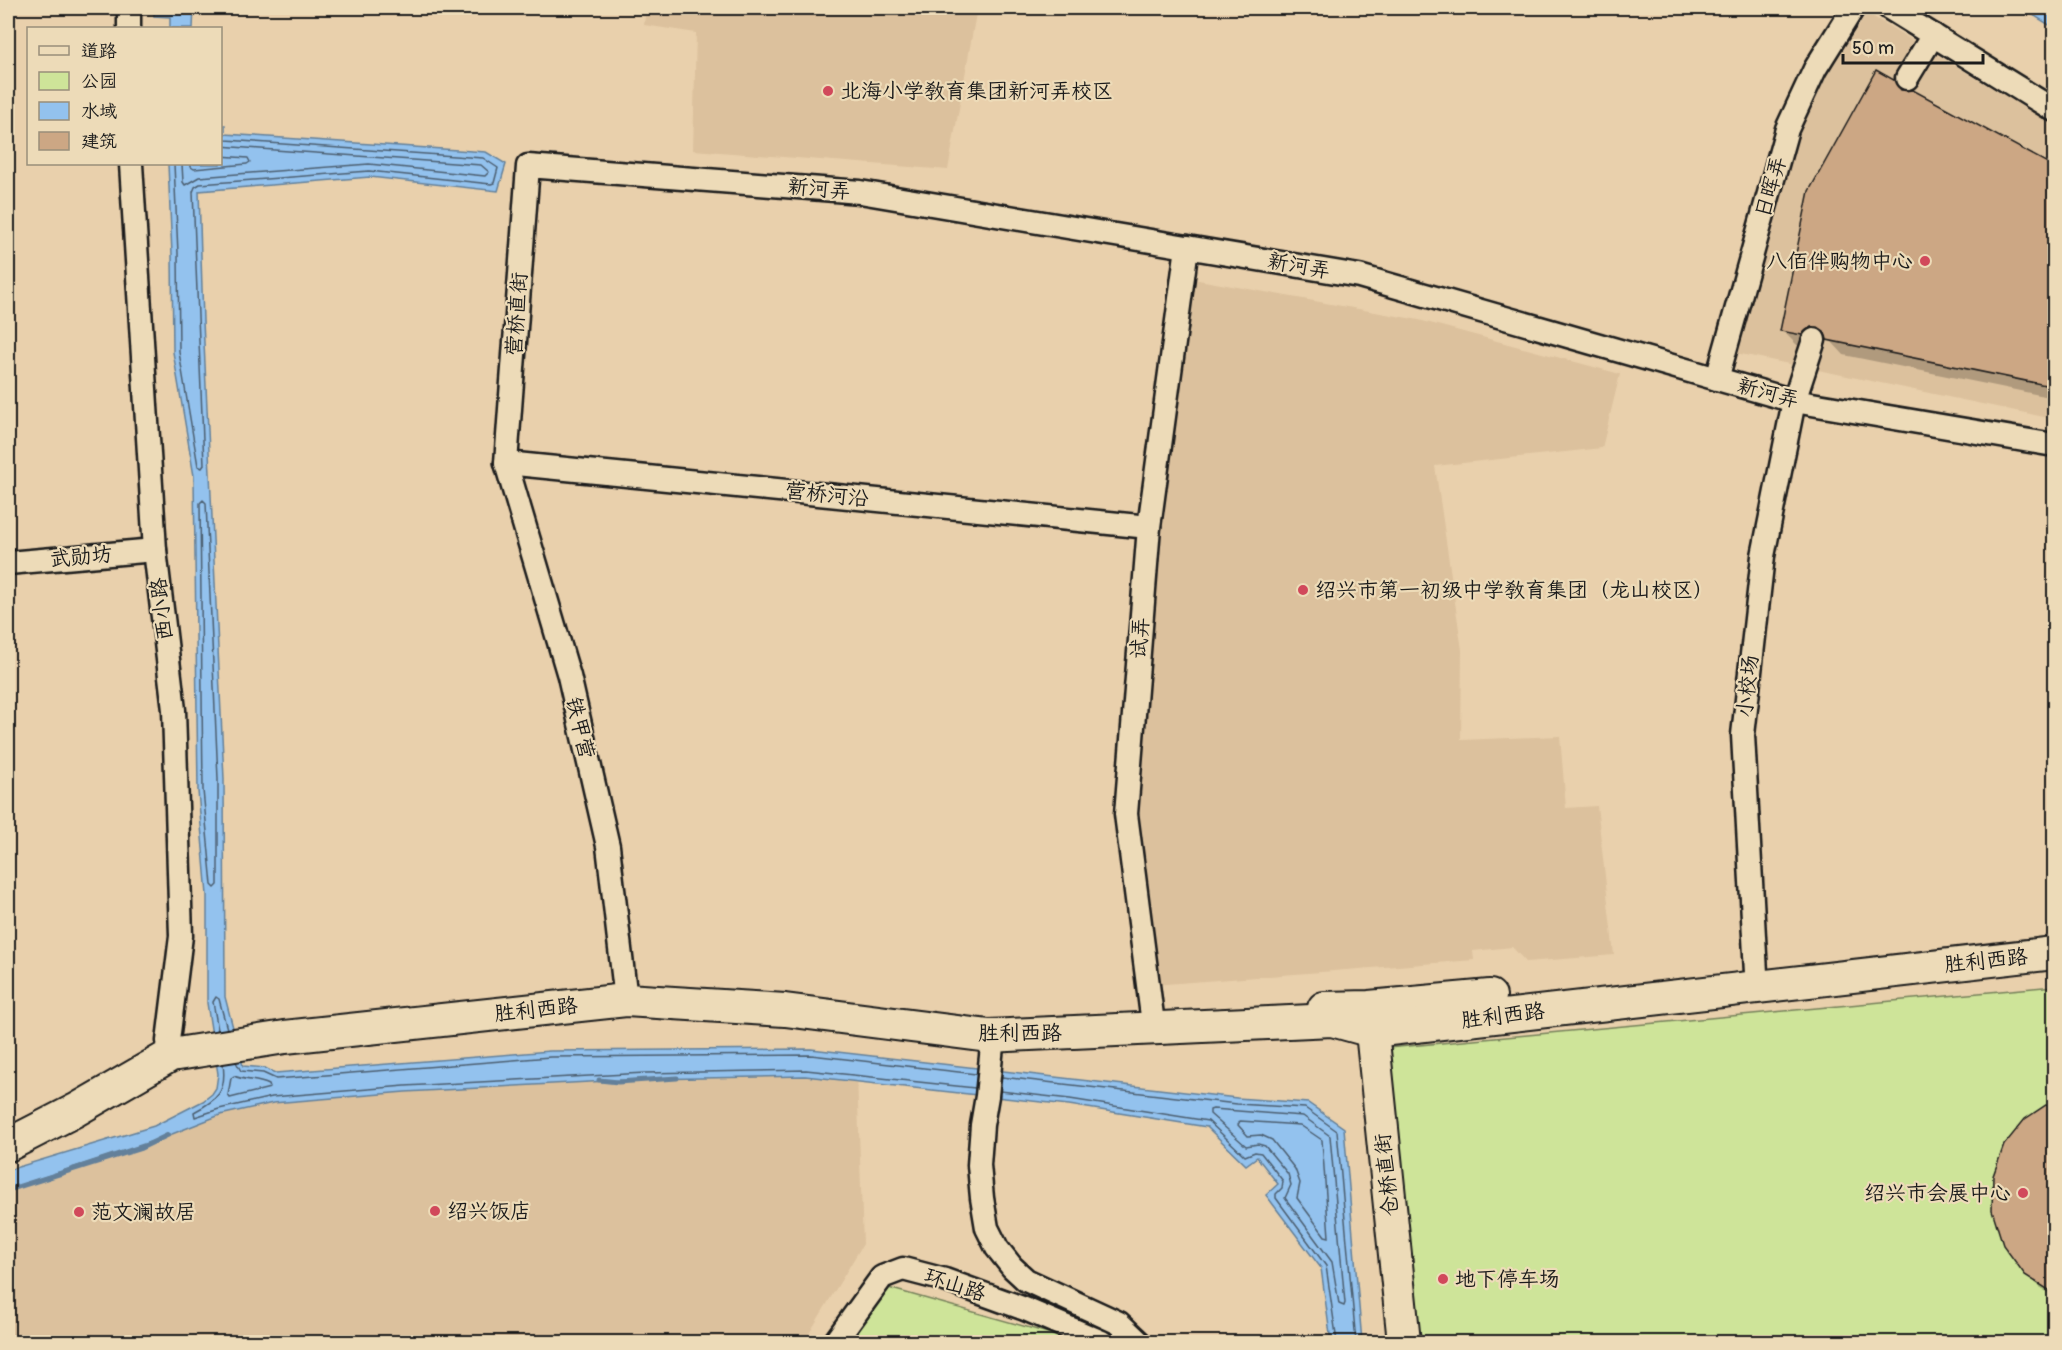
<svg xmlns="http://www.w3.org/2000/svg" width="2062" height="1350" font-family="Pangolin,'LXGW WenKai TC',sans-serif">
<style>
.built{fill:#dcc19d}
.green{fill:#cee499;stroke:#75805a;stroke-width:1.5}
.water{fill:#93c2ee;stroke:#63809a;stroke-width:1.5}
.shadow{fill:#0003}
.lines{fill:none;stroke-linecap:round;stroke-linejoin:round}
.shore{stroke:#4c5e70;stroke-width:1.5}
.stream{stroke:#63809a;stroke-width:5}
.building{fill:#cca784;stroke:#1c1c1c;stroke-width:1.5}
.street-casing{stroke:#1c1c1c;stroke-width:27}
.secondary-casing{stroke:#1c1c1c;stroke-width:36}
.street{stroke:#eddbb8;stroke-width:22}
.secondary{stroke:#eddbb8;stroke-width:32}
.poi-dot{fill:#d1495b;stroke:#eddbb8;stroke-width:2}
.labels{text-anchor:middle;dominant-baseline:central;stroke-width:4.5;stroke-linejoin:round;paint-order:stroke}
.poi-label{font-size:21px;fill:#1c1c1c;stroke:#eddbb8;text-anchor:start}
.street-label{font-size:21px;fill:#1c1c1c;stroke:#eddbb8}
</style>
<rect width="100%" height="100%" fill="#e9d0ac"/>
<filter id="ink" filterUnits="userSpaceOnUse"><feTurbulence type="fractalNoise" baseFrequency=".0167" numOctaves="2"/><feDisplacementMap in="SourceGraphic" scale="12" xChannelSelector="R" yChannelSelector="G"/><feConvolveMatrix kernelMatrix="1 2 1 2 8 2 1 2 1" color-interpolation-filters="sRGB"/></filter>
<g filter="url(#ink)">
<g class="built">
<polygon points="646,8 977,8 948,170 693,150 696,33 644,25"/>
<polygon points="1867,13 2054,125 2054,419 1736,353 1789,157 1821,85"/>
<polygon points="1193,279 1419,320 1620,374 1602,448 1435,466 1462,650 1461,740 1560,736 1566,808 1597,806 1614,955 1526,962 1512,947 1473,951 1474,960 1153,985 1126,814 1159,530"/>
<polygon points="857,1075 863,1244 804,1342 8,1342 8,1178 326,1082"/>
</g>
<g class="green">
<polygon points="2054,986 2054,1342 1391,1342 1366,1050"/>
<polygon points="885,1287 1080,1342 845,1342"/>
</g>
<g class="water">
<polygon points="154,8 194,8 193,28 170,28 170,17 154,16"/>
<polygon points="2022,8 2054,8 2054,28"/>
<polygon points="221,125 225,125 225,134 486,152 506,164 498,191 370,177 199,191 203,321 224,779 225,997 243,1066 265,1068 275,1073 550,1051 811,1049 1237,1098 1308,1103 1344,1128 1362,1342 1331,1342 1321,1268 1266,1195 1278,1184 1257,1157 1246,1165 1207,1127 1069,1105 805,1076 645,1079 405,1092 273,1103 220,1115 162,1138 8,1189 8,1170 154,1126 203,1101 212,1094 216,1088 218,1074 207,1003 207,895 198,791 194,476 173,352 172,254 168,164 220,164"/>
</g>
<g class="shadow">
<polygon points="1893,81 1903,91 2054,168 2054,398 1844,355 1831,341 1826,341 1817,349 1797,345 1782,330"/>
<polygon points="2054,1101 2054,1298 2042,1289 2026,1274"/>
</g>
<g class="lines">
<g class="shore">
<polyline points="174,164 178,253 179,352 198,466 202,468 204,465 193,192 195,187 200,184 369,171 491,184 494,183 498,168 483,158 226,140 220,137"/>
<polyline points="182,164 183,182 185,185 199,177 369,164 485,176 489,172 481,165 220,146"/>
<polyline points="191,164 191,167 194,169 247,164 250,162 248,158 220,156"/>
<polygon points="203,500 206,503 218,779 218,885 215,888 212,885 203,790 200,503"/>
<polyline points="218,1030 213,1002 216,997 219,999 227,1029"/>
<polyline points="236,1062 241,1071 263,1073 276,1079 550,1057 811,1055 976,1074"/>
<path d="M223,1064c4,28 -6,36 -29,48l1,5 24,-8 53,-12 133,-11 240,-13 161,-3 169,18"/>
<path d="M234,1076c11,5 24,3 35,9l1,3 -40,10 -2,-3 3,-17z"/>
<polyline points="1002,1077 1237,1104 1305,1108 1337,1131 1356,1342"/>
<polyline points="1000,1091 1070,1099 1208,1121 1245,1156 1255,1152 1261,1153 1283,1181 1282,1188 1276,1194 1276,1198 1326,1266 1337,1342"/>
<polygon points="1213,1109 1303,1116 1330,1136 1345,1303 1344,1306 1339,1304 1332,1262 1285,1198 1291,1185 1288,1174 1265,1146 1258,1144 1246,1146 1210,1114 1210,1110"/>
<polygon points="1240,1121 1300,1125 1322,1140 1329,1237 1325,1236 1297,1198 1300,1183 1295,1169 1272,1140 1261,1135 1248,1136 1238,1125"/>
</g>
<g class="stream">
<polyline points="599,1080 618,1082 677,1078"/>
<polyline points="8,1190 141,1148 168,1135"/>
</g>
</g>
<g class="building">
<polygon points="1876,70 1894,80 1901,90 1913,90 2055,167 2055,387 1827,340 1824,331 1818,327 1811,327 1802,335 1780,331 1809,191"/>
<polygon points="2055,1099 2055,1294 2025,1275 2003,1245 1992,1210 1993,1176 2004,1145 2025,1119"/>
</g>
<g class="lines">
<g class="street-casing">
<g id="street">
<polyline points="1889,8 2054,110"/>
<polyline points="129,28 129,8"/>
<polyline points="1907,78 1933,35"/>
<polyline points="131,164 155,550 174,710 181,936 168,1041 171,1055"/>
<polyline points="1717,379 1787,129 1815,69 1853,8"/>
<polyline points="506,463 1149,527"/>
<polyline points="8,563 155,550"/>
<polyline points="1756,973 1743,735 1763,556 1794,401 1814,340"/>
<polyline points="626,1000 608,846 569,676 506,463 528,166 860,192 1359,276 1794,401 2054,445"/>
<polyline points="1156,1030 1152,1016 1126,814 1149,527 1187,247"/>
<polyline points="993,1036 987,1096 982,1125 979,1165 982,1198 987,1228 997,1248 1012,1267 1026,1280 1119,1323 1139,1342"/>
<polyline points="835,1342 882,1277 903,1269 945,1280 1025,1309 1102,1342"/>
</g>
</g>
<g class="secondary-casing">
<g id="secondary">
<polyline points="1324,1008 1369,1007 1490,996"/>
<polyline points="1370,1012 1404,1342"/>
<polyline points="8,1145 76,1110 171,1055 285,1037 626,1000 785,1010 989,1036 1332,1020 1372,1031 2054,953"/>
</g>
</g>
<use href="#street" class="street"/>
<use href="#secondary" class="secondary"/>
</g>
</g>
<g class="poi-dot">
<circle cx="828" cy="91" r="6"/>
<circle cx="1925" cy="261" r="6"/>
<circle cx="1303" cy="590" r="6"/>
<circle cx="2023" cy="1193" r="6"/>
<circle cx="435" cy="1211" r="6"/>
<circle cx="79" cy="1212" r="6"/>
<circle cx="1443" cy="1279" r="6"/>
</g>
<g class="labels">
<g class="poi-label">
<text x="840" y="91">北海小学教育集团新河弄校区</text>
<text x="1913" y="261" text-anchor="end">八佰伴购物中心</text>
<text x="1315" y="590">绍兴市第一初级中学教育集团（龙山校区）</text>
<text x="2011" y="1193" text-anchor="end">绍兴市会展中心</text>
<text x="447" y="1211">绍兴饭店</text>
<text x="91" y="1212">范文澜故居</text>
<text x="1455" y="1279">地下停车场</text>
</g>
<g class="street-label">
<text transform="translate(1771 187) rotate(-74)">日晖弄</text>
<text transform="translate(819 189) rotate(5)">新河弄</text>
<text transform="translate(1299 266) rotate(10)">新河弄</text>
<text transform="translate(517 314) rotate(-86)">营桥直街</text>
<text transform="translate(1768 393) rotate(15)">新河弄</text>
<text transform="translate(827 495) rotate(6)">营桥河沿</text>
<text transform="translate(81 557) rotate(-5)">武勋坊</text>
<text transform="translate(162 609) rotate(-97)">西小路</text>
<text transform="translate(1140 638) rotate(-85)">试弄</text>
<text transform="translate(1748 686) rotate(-84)">小校场</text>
<text transform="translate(580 728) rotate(77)">铁甲营</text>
<text transform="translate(1986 961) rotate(-6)">胜利西路</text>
<text transform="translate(536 1010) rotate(-6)">胜利西路</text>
<text transform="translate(1503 1016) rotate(-7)">胜利西路</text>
<text x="1020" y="1033">胜利西路</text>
<text transform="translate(1387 1175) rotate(-96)">仓桥直街</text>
<text transform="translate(955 1285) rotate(18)">环山路</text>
</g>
</g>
<rect width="2062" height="1350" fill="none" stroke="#eddbb8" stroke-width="30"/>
<rect x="15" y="15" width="2032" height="1320" fill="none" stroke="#1c1c1c" stroke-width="2" filter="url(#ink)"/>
<rect x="27" y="27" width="195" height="138" fill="#eddbb8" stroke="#998f7a" stroke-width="1.5"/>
<rect x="39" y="46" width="30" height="9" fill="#eddbb8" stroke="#998f7a" stroke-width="1.5"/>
<text x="81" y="57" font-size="18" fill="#1c1c1c">道路</text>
<rect x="39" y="72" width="30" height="18" fill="#cee499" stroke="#998f7a" stroke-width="1.5"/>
<text x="81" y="87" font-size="18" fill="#1c1c1c">公园</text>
<rect x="39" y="102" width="30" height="18" fill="#93c2ee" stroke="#998f7a" stroke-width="1.5"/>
<text x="81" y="117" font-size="18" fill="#1c1c1c">水域</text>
<rect x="39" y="132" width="30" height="18" fill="#cca784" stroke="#998f7a" stroke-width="1.5"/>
<text x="81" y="147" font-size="18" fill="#1c1c1c">建筑</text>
<path d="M1843 54v9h140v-9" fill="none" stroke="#1c1c1c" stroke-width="3"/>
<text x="1852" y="54" font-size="18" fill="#1c1c1c" stroke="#eddbb8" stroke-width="4.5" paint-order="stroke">50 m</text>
</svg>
